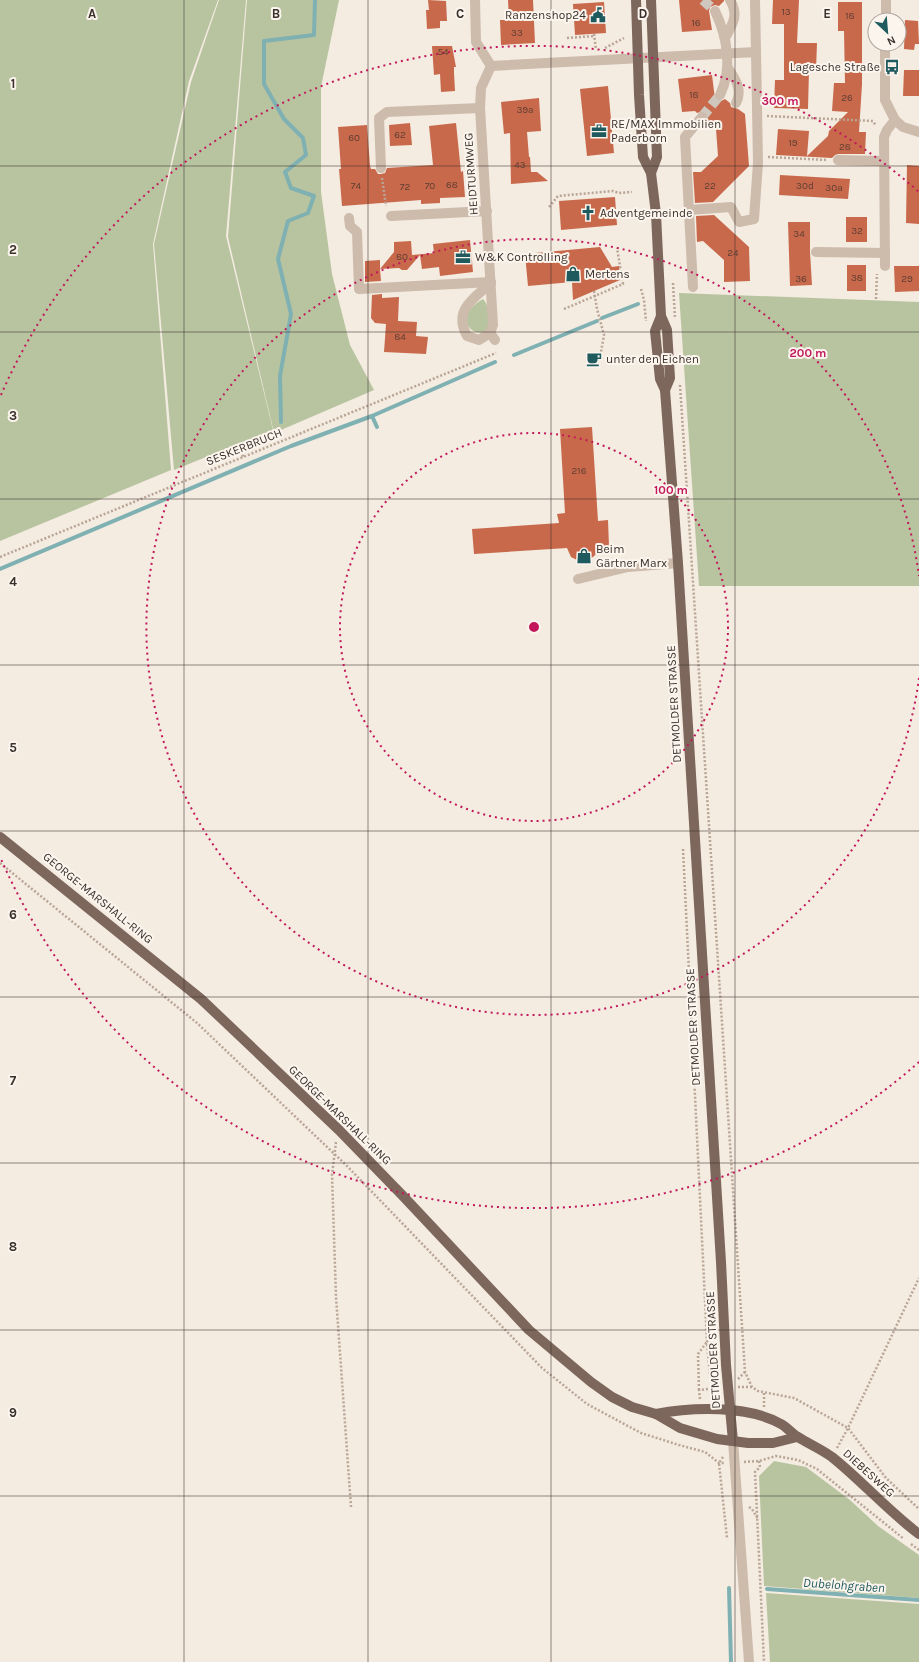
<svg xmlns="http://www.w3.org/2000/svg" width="919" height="1662" font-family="Karla,sans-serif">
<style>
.green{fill:#b8c4a0}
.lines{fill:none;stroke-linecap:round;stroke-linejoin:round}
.stream{stroke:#7fb0b2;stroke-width:4}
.building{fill:#c8694b}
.minor-tunnel{stroke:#cfc6bd;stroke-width:10;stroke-dasharray:10 5;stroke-linecap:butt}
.path{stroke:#b9a596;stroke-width:2.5;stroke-dasharray:2 2;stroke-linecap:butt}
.minor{stroke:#cdbbac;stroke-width:10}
.major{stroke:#7d675c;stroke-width:10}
.grid{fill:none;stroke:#3b302b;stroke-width:1;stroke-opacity:0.55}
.ring{fill:none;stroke:#c2185b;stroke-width:2;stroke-dasharray:2 4}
.labels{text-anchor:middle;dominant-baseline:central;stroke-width:4;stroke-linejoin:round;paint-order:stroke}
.number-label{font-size:10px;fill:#5e3e33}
.poi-label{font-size:12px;fill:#3b302b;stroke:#fbf5ee;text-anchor:start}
.street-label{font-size:12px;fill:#3b302b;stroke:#fbf5ee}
.water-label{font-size:13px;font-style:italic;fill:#1f5a5e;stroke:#fbf5ee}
.grid-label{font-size:13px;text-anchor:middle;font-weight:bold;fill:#3b302b;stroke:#fbf5ee;stroke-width:4;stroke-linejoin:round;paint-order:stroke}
.centre{fill:#c2185b;stroke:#fbf5ee;stroke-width:2}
.ring-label{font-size:12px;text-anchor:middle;font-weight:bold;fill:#c2185b;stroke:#fbf5ee;stroke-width:4;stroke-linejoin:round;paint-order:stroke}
</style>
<rect width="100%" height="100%" fill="#f4ebe1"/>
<g class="green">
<polygon points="0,0 218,0 189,81 153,244 171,470 0,541"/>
<polygon points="219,0 246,0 226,236 273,430 174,470 154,244 191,82"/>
<polygon points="247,0 339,0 321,87 321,192 332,274 350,345 374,390 274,433 228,237"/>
<polygon points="679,293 919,302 919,586 699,586"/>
<path d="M483,299c5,5 5,12 6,18 5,33 -49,7 -6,-18z"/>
<polygon points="774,1461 806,1467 850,1500 878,1526 919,1555 919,1598 764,1586 759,1476"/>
<polygon points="766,1593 919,1604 919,1662 770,1662"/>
</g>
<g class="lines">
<g class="stream">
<polyline points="602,318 638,304"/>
<polyline points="514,355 597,321"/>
<polyline points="372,416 377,427"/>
<polyline points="281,422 280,376 291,314 278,259 288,221 308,213 314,196 291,188 285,172 306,155 303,138 284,119 264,84 264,41 314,35 315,0"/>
<polyline points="0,569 291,446 372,416 495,362"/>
<polyline points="729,1588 731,1662"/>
<polyline points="767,1589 919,1600"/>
</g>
</g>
<g class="building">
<polygon points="428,0 446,1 447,21 440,21 440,28 427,29 426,10 429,10"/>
<polygon points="508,0 533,0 535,43 501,45 500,20 509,20"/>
<polygon points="679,0 724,0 724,1 719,6 715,5 710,7 709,11 712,30 682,32"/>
<polygon points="773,0 799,0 797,43 817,43 816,70 809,70 808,109 774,108 775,80 784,80 784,24 772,24"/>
<polygon points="604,2 606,33 575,35 573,4"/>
<polygon points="838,2 862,2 862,84 859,132 866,132 865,154 838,154 835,155 832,158 776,155 778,129 809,131 807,156 828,136 829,131 848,112 832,111 834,83 845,83 844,31 838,31"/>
<polygon points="905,20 918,21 919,44 915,44 914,50 904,49"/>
<polygon points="432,46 452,46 456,67 454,67 454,73 455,91 441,92 440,74 434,75"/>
<polygon points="904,70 919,70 919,96 903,96"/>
<polygon points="712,75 715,99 721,101 725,99 730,103 731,107 738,109 745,114 749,166 713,202 695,203 693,172 701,172 718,156 716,129 707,121 708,115 706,112 703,111 697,113 695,111 682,112 678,79"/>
<polygon points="608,86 614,153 587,156 580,89"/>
<polygon points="539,98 541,131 527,132 529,157 530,157 531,172 537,172 548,181 511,184 510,133 504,134 501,102"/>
<polygon points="410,123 412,145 390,146 389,125"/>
<polygon points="456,123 461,172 463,171 465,197 440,198 440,203 421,204 421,200 342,206 339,169 341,169 338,127 367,125 370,166 371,169 375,169 378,174 381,174 385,173 387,168 433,165 429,126"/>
<polygon points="907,165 919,166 919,224 906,223"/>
<polygon points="780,175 850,179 848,199 779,195"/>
<polygon points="615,197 617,225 561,230 559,201"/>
<polygon points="714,215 749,247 750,281 724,282 724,260 703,241 697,242 696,216"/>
<rect x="846" y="217" width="21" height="25"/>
<polygon points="788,222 810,222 810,252 812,285 790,286"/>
<polygon points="470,240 473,272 440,276 439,267 422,269 420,255 407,270 402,270 399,268 380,269 381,281 365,282 365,261 380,260 380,269 394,252 394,242 411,241 412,255 434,253 433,244"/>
<polygon points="600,247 612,267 619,266 620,280 573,300 572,282 528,286 525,254"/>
<rect x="847" y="265" width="19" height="26"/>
<polygon points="894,266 919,266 919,291 895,292"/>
<polygon points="382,294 382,298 399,297 398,321 417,322 416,336 428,337 426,354 384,352 386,324 375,323 371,318 372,295"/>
<polygon points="592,427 598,521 608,520 609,546 600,546 598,552 593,557 584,561 577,560 571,557 567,548 474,554 472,529 559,523 557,514 565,513 560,429"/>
</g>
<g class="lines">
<g class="minor-tunnel">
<polyline points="703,0 715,11"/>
<polyline points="702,117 720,95"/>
</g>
<g class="path">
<polyline points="594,34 596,50"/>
<polyline points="567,38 595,36"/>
<polyline points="605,48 624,38"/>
<polyline points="767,116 873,121 876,126"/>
<polyline points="768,157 827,160"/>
<polyline points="382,178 386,206"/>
<polyline points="549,207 558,196 613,191 619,193 632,192"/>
<polyline points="673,283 675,318"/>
<polyline points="641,289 644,300 646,321"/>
<polyline points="594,291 597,309 604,335 601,352"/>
<polyline points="876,299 877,274"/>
<polyline points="564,309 623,284 617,248"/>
<polyline points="680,385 745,1372 752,1387 758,1391 794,1398 848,1428 886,1478 919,1509"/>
<polyline points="240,443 243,457"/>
<polyline points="0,557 496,353"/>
<polyline points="683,849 707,1342 710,1376 716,1380"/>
<polyline points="0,863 197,1023 346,1165 542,1368 587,1404 641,1433 679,1445 705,1452 719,1463 724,1463"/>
<polyline points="336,1142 332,1175 336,1297 351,1507"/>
<polyline points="738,1379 745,1372"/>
<polyline points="738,1387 752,1387"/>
<polyline points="699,1390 698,1354 707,1342"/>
<polyline points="700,1399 699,1390 717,1388"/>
<polyline points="764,1407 764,1392"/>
<polyline points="837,1448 848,1428 919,1278"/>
<polyline points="723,1457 719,1463 727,1538"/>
<polyline points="759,1461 760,1467 755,1472 764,1662"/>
<polyline points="744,1462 759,1461 776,1456 798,1460 817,1469 904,1539"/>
<polyline points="749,1507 752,1509 758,1519"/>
<polyline points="911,1544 919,1550"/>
</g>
<g class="minor">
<polyline points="475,0 476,42 491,66 481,88 480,108 493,325 490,333 495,340"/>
<polyline points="755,0 756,52"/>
<path d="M715,11c12,25 18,57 5,84"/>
<polyline points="886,20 886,0"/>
<path d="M725,38c8,-14 14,-23 5,-38"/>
<polyline points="885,44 885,100 895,120 903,127 919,132"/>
<polyline points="491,66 756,52 758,163 754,219 739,222 731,207 689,210"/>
<path d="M728,68c7,10 15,22 8,35"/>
<polyline points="838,160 883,161"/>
<polyline points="381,168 379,118 387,112 480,108"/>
<polyline points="391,216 487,211"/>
<polyline points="349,218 350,226 357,232 359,289 491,282"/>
<polyline points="816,252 885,253"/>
<polyline points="885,266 884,137 887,130 895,120"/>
<polyline points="693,287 685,137 702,117"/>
<path d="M490,333l-11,7 -12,-4c-14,-26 6,-37 24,-53"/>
<polyline points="578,579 628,567 678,563"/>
<polyline points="733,1441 749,1662"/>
</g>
<g class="major">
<polyline points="636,0 639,95 643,157 651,173 656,214 661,316 667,330 670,378 665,390"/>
<polyline points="651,0 657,157 651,173"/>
<polyline points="661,316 655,331 660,379 665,390 678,563 721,1262 726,1365 733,1441"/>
<polyline points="0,837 201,999 339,1130 403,1196 529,1330 591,1382 612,1397 632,1407 656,1414 680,1428 717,1439 748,1443 773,1443 797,1437"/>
<path d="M656,1414c36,-7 92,-9 125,10 6,3 11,10 17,13 11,7 23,12 34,20 30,24 56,54 87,77"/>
</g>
</g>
<path class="grid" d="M184,0v1662M368,0v1662M551,0v1662M735,0v1662M0,166h919M0,332h919M0,499h919M0,665h919M0,831h919M0,997h919M0,1163h919M0,1330h919M0,1496h919"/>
<g class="ring">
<circle cx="534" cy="627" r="194"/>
<path d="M919 678A388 388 0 1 1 919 576"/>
<path d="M919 1062A581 581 0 0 1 1 859M1 395A581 581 0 0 1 919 192"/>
</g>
<defs>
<g id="civic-bare" transform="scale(1.2)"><path d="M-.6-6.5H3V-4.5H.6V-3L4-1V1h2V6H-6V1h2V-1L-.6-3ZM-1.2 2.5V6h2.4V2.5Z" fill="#1f5a5e" stroke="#fbf5ee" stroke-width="2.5" paint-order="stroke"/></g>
<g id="bus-bare" transform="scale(1.2)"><path d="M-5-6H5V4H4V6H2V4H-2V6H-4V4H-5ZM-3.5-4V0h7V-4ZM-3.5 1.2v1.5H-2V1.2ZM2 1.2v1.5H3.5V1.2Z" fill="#1f5a5e" stroke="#fbf5ee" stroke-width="2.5" paint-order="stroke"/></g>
<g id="office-bare" transform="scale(1.2)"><path d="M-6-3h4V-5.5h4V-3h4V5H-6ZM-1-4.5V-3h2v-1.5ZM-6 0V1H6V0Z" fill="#1f5a5e" stroke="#fbf5ee" stroke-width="2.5" paint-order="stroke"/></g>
<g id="church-bare" transform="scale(1.2)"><path d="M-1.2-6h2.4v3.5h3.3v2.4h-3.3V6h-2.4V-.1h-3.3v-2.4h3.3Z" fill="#1f5a5e" stroke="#fbf5ee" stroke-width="2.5" paint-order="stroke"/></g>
<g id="shop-bare" transform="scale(1.2)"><path d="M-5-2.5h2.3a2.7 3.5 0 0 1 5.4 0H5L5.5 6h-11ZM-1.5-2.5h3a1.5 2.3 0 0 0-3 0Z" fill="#1f5a5e" stroke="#fbf5ee" stroke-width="2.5" paint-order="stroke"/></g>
<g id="cafe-bare" transform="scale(1.2)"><path d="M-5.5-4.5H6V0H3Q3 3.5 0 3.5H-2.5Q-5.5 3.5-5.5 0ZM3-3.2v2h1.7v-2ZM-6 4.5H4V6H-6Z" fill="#1f5a5e" stroke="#fbf5ee" stroke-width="2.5" paint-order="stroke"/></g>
</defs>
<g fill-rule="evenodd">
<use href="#civic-bare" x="598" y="15"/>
<use href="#bus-bare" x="892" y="67"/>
<use href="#office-bare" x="599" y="131"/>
<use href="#church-bare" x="588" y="213"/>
<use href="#office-bare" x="463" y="257"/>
<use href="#shop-bare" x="573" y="274"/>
<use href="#cafe-bare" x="594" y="359"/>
<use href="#shop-bare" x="584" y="556"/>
</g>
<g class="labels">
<g class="number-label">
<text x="786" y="12">13</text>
<text x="850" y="16">18</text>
<text x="696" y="23">16</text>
<text x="517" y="33">33</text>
<text x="443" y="52">54</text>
<text x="694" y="95">18</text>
<text x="847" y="98">26</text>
<text x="525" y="110">39a</text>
<text x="400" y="135">62</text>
<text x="354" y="138">60</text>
<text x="793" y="143">19</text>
<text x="845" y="147">28</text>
<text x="520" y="165">43</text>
<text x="452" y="185">68</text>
<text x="356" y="186">74</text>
<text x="430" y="186">70</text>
<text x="710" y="186">22</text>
<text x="805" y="186">30d</text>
<text x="405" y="187">72</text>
<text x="834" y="188">30a</text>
<text x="857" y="231">32</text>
<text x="799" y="234">34</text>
<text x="733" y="253">24</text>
<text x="402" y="257">80</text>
<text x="857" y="278">38</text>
<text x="801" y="279">36</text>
<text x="907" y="279">29</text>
<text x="400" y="337">84</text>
<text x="579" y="471">216</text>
</g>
<g class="poi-label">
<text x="586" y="15" text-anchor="end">Ranzenshop24</text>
<text x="880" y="67" text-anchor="end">Lagesche Straße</text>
<text x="611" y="124">RE/MAX Immobilien<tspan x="611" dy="14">Paderborn</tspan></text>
<text x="600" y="213">Adventgemeinde</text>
<text x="475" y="257">W&amp;K Controlling</text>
<text x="585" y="274">Mertens</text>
<text x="606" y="359">unter den Eichen</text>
<text x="596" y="549">Beim<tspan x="596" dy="14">Gärtner Marx</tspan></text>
</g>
<g class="street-label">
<text transform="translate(471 174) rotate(-94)">HEIDTURMWEG</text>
<text transform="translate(244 447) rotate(-22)">SESKERBRUCH</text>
<text transform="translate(674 704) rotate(-93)">DETMOLDER STRASSE</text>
<text transform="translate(98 898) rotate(39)">GEORGE-MARSHALL-RING</text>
<text transform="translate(693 1027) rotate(-93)">DETMOLDER STRASSE</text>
<text transform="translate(340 1115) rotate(44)">GEORGE-MARSHALL-RING</text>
<text transform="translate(713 1350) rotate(-93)">DETMOLDER STRASSE</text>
<text transform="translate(869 1473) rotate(42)">DIEBESWEG</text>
</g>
<g class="water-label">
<text transform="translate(844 1585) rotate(4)">Dubelohgraben</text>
</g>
</g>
<g class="grid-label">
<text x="92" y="18">A</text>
<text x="276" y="18">B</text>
<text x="460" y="18">C</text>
<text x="643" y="18">D</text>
<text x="827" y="18">E</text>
<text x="13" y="88">1</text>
<text x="13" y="254">2</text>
<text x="13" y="420">3</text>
<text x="13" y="586">4</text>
<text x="13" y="752">5</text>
<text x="13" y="919">6</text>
<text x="13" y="1085">7</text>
<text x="13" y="1251">8</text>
<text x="13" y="1417">9</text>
</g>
<circle cx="534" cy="627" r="6" class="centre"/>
<g class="ring-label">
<text x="780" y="105">300 m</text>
<text x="808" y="357">200 m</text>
<text x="671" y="494">100 m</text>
</g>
<g transform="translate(887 32) rotate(154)"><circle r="19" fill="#fbf5ee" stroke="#aea6a0"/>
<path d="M0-3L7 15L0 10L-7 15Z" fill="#1f5a5e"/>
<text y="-6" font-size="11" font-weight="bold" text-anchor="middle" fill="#3b302b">N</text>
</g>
</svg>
